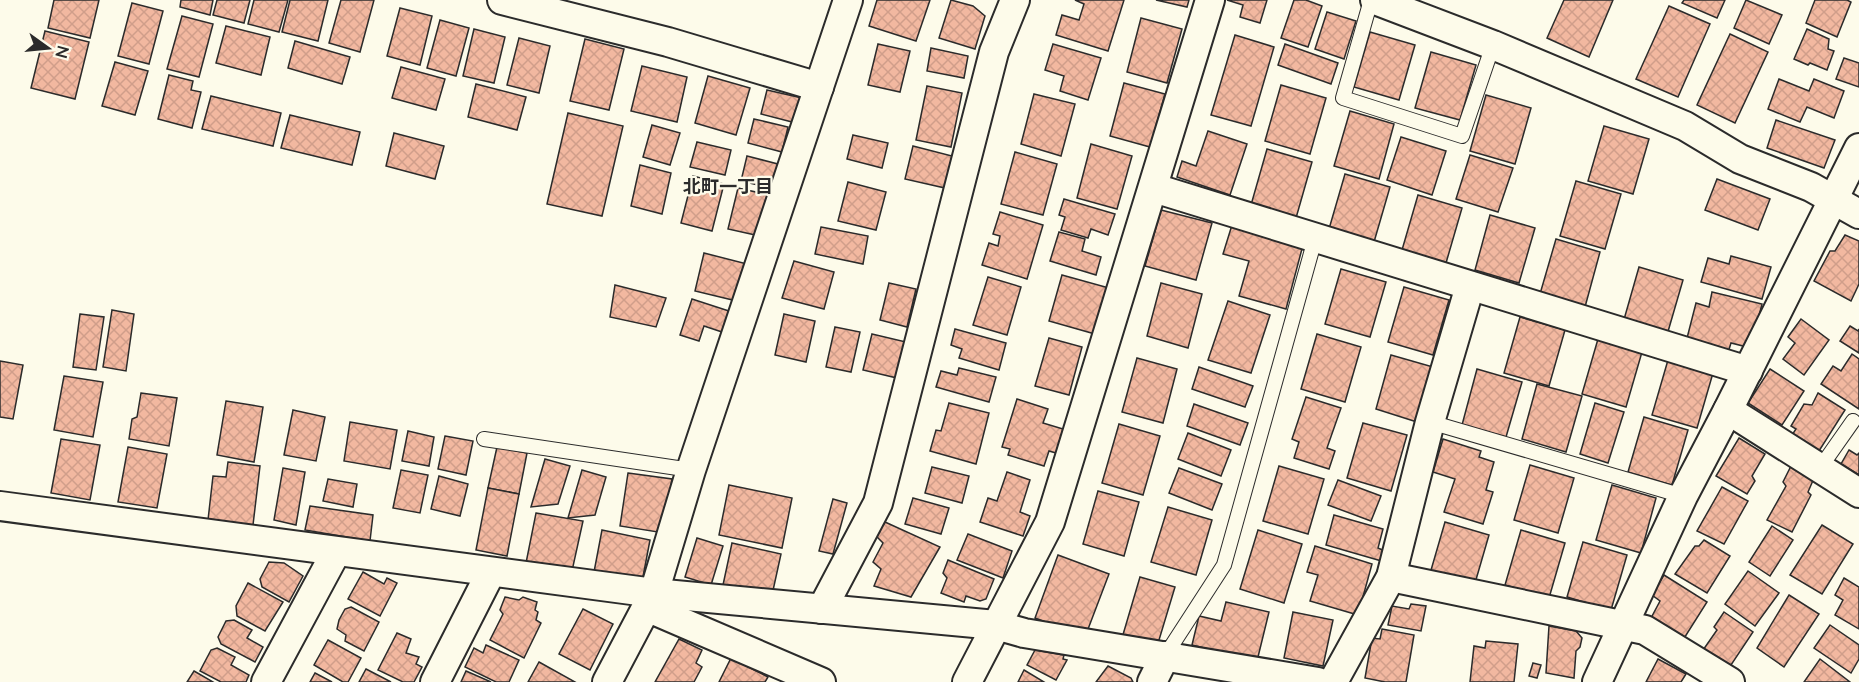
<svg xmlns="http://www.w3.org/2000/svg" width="1859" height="682" font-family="Lato,'Noto Sans JP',sans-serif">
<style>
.building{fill:url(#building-cross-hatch);stroke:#2b2b2b;stroke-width:1.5}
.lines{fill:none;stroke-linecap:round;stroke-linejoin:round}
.lane-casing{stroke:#2b2b2b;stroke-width:16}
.street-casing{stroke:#2b2b2b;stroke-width:32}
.lane{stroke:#fdfbea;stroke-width:14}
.street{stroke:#fdfbea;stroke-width:28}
.labels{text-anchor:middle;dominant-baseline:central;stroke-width:4.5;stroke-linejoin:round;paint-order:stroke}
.neighbourhood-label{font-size:18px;font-weight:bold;fill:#2b2b2b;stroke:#fdfbea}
</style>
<defs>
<pattern id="building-cross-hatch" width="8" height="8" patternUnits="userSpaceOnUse" patternTransform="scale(1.5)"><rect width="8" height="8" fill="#f2b8a0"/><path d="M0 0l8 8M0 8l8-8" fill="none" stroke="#d09e8a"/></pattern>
</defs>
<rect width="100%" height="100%" fill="#fdfbea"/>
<g class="building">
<polygon points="54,0 99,0 90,38 48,28"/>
<polygon points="181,0 213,0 210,15 180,7"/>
<polygon points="217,0 250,0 244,23 213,15"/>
<polygon points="254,0 288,0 279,32 248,24"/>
<polygon points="290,0 328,0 318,41 282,32"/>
<polygon points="341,0 374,0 360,52 329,43"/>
<polygon points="877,0 930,0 916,41 869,26"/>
<polygon points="951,0 973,6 985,16 975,49 939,38"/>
<polygon points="1075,0 1124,0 1108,51 1056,35 1062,15 1079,20 1084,4"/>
<polygon points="1156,0 1189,0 1187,7"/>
<polygon points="1227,0 1267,0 1260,23 1240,17 1243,5"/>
<polygon points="1294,0 1306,0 1322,6 1308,47 1281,38"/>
<polygon points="1564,0 1613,0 1589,57 1547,38"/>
<polygon points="1684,0 1725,0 1717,18 1682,3"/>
<polygon points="1746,0 1782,15 1769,44 1734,28"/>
<polygon points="1815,0 1847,0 1851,2 1837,37 1806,23"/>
<polygon points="132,3 163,11 149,64 118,56"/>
<polygon points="1669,6 1710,24 1678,97 1636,79"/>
<polygon points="400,8 432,16 420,65 387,56"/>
<polygon points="1327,12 1356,21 1344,59 1315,49"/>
<polygon points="182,16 213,24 199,77 167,69"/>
<polygon points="1141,18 1182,29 1167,83 1127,72"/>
<polygon points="440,20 469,28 456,76 427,68"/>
<polygon points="226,26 270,37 261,75 216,63"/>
<polygon points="474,29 505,37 494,83 463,76"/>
<polygon points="1807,29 1829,39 1828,49 1834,51 1827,70 1810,63 1808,65 1794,59"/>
<polygon points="45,31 89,42 75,99 31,88"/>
<polygon points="1370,32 1415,45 1399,100 1354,87"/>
<polygon points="1730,34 1768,52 1735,123 1697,105"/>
<polygon points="1235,35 1274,47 1251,126 1211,115"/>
<polygon points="519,38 550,46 539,93 507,85"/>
<polygon points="585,39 624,49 609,110 570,101"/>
<polygon points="295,41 350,57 342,84 288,68"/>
<polygon points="878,44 910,51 900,92 868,85"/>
<polygon points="1053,44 1101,58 1088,100 1060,91 1064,76 1045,70"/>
<polygon points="1285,44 1338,63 1331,84 1278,65"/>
<polygon points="931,48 968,56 964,78 927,71"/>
<polygon points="1431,52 1476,65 1460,120 1415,108"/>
<polygon points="1844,58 1859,63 1859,87 1836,79"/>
<polygon points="115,62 148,71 135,115 102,106"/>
<polygon points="642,66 687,77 677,122 631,111"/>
<polygon points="401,67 445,79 436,110 392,98"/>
<polygon points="169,75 193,81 191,90 201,92 192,128 158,119"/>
<polygon points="708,76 750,88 736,135 695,123"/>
<polygon points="1779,79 1809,91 1814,79 1844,91 1834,118 1807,107 1800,122 1768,109"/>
<polygon points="1124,83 1165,94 1150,147 1110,136"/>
<polygon points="476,84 526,97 517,130 468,117"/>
<polygon points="1281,85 1326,98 1310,154 1265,141"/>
<polygon points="927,86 962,93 951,147 916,140"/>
<polygon points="767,90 802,98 796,123 761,114"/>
<polygon points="1034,94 1075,104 1061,156 1021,144"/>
<polygon points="1486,95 1531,108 1515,164 1470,151"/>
<polygon points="211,96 281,113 273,146 202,129"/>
<polygon points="1350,111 1394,124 1379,179 1334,166"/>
<polygon points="568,113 623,126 602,216 547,204"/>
<polygon points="290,115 360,132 352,165 281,148"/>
<polygon points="754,119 788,127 782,152 748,143"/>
<polygon points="1776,120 1835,140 1824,168 1767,148"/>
<polygon points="652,125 680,133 670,165 643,157"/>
<polygon points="1604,126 1649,139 1633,194 1588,181"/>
<polygon points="1208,131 1247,144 1230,195 1177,177 1182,161 1196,166"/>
<polygon points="394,133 444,146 435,179 386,166"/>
<polygon points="853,135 888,143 882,168 847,159"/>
<polygon points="1401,137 1446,151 1432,195 1387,180"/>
<polygon points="697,142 731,150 725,175 690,167"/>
<polygon points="1091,144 1132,156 1117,209 1077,198"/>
<polygon points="913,146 952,156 945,188 905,179"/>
<polygon points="1267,149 1312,162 1296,218 1251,205"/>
<polygon points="1015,152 1057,164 1043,215 1001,204"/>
<polygon points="1470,155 1513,168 1498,212 1456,199"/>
<polygon points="747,156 782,165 775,189 741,181"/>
<polygon points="640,165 671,173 662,214 631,206"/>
<polygon points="1345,174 1390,187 1374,242 1329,229"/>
<polygon points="693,176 724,184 712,231 681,223"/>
<polygon points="1717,179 1770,199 1758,230 1705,210"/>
<polygon points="1576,181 1621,194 1605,249 1560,236"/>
<polygon points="848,182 886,192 876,230 838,221"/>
<polygon points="738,188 769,195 760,236 728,229"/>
<polygon points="1418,195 1462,208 1446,263 1402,250"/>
<polygon points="1064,199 1115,214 1108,235 1091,229 1088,238 1061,230 1065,217 1059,215"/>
<polygon points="1161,210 1212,223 1196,280 1145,266"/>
<polygon points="1000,212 1043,225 1027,279 982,265 989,243 998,246 1000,236 993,234"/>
<polygon points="1490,215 1535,228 1519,283 1475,270"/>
<polygon points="1232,225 1303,245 1286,309 1239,296 1249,261 1223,254"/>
<polygon points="821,227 868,236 863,264 815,254"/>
<polygon points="1059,232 1085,239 1082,251 1101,257 1096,275 1050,261"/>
<polygon points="1845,235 1859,241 1859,284 1851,301 1814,281 1830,251 1835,251"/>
<polygon points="1556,239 1600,252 1585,307 1540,294"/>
<polygon points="704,253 751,265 741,302 695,291"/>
<polygon points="1731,256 1771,267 1762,299 1701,282 1708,258 1729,264"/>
<polygon points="794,261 834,272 824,309 782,298"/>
<polygon points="1639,267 1683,280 1667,335 1623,323"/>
<polygon points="1341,269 1386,282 1370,337 1325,324"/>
<polygon points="1062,275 1109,288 1095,334 1049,321"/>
<polygon points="988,277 1021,287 1007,335 973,325"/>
<polygon points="889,283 916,289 907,327 880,320"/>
<polygon points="1161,283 1202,294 1188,348 1147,336"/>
<polygon points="615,285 666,298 656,327 610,317"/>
<polygon points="1404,287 1449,300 1433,355 1388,342"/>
<polygon points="1712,292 1762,304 1751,348 1731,343 1727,356 1685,346 1696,303 1709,307"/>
<polygon points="692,299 732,312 725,333 704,326 699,341 680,335"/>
<polygon points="1228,301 1270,315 1251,373 1208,360"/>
<polygon points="112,310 134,314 126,371 103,367"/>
<polygon points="80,314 104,317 96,370 73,367"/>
<polygon points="784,314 815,321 806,362 775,355"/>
<polygon points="1520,317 1565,330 1549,386 1504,373"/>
<polygon points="1801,319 1829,340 1804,375 1783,359 1795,343 1788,337"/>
<polygon points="1850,326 1858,331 1859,329 1859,353 1840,341"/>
<polygon points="835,327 860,332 851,372 826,367"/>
<polygon points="955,329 1006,343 999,370 959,358 962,349 951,345"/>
<polygon points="872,334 906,342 897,378 863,370"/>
<polygon points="1317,334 1361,347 1345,402 1301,389"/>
<polygon points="1049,338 1082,347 1069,395 1035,386"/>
<polygon points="1598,339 1642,352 1626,407 1582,394"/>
<polygon points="1852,354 1859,359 1859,409 1821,384 1833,366 1841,371"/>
<polygon points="1391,355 1433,367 1417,422 1376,409"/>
<polygon points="1137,358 1177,369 1163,423 1122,412"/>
<polygon points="1668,360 1713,373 1697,428 1652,415"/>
<polygon points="0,361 23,365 13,419 0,417"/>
<polygon points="1199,367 1253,386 1245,407 1192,389"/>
<polygon points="959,368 996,377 989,402 936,387 941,371 957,375"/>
<polygon points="1477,369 1522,382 1506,437 1462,425"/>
<polygon points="1770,369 1804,391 1782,425 1748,403"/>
<polygon points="64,376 103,382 93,437 54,430"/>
<polygon points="1537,384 1582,396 1566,452 1522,439"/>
<polygon points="141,393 177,398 169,446 129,439 132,419 137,417"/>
<polygon points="1818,393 1845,410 1819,451 1792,435 1796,429 1791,426 1804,404 1812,405"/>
<polygon points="1306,397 1341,408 1327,448 1335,451 1329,469 1294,458 1299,442 1292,439"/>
<polygon points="1017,399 1048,409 1043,423 1063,429 1056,453 1049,451 1044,466 1008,455 1010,449 1002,447"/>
<polygon points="226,401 263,407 254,462 217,455"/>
<polygon points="949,403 989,413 976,464 930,451 936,430 941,431"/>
<polygon points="1595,403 1624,412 1608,463 1580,454"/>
<polygon points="1194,404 1248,423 1240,445 1187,426"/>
<polygon points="293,410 325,417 316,461 284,455"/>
<polygon points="1644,417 1688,430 1672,485 1628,472"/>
<polygon points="350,422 397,430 390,469 344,461"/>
<polygon points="1363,423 1407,435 1391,491 1347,478"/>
<polygon points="1119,424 1160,436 1143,495 1102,483"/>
<polygon points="408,431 434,437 429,466 402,461"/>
<polygon points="1188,433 1231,450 1221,476 1178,459"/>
<polygon points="445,436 473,441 466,475 438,469"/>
<polygon points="1739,438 1765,454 1752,476 1755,481 1747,494 1716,476"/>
<polygon points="61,439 100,445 90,500 51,493"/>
<polygon points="1443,439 1481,451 1479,457 1494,462 1486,490 1493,492 1483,524 1444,512 1455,479 1433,472"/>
<polygon points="128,447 167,454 157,508 118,502"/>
<polygon points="497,447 527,453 519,494 488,488"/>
<polygon points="1849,450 1857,455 1859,453 1859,475 1841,464"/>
<polygon points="545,459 570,466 558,504 531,507"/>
<polygon points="228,462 260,466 253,525 208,520 213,476 226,477"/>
<polygon points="1530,465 1574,478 1558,533 1514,520"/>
<polygon points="1279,466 1324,479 1308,534 1263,521"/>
<polygon points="1791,466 1814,478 1808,492 1811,495 1792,532 1767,520 1786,486 1783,482"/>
<polygon points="932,467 969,476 962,503 925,493"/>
<polygon points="283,468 305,472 296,525 274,520"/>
<polygon points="1179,468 1222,484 1212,510 1169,493"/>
<polygon points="401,470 428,475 420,513 393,508"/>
<polygon points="582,470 606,477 595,515 568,518"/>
<polygon points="1007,472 1030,480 1020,512 1030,516 1023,536 980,522 988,498 997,501"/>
<polygon points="628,473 672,479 664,533 620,526"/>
<polygon points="439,476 468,484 460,516 431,509"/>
<polygon points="328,479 357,484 353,507 323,501"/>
<polygon points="1338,480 1381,496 1371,521 1328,505"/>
<polygon points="729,485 792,498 782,548 719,535"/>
<polygon points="1612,485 1656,498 1641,553 1596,540"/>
<polygon points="1722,487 1748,501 1724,544 1697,531"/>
<polygon points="488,488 519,494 507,556 476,550"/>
<polygon points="1098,491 1139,502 1124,556 1083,544"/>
<polygon points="913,498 949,508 941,534 905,524"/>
<polygon points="833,499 847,503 833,554 819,551"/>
<polygon points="310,506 373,515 370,541 305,530"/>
<polygon points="1168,507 1212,520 1196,575 1151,562"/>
<polygon points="536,513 583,521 572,571 526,563"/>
<polygon points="1334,515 1383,529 1378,548 1387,552 1385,562 1326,545"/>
<polygon points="885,522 940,547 911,597 874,586 881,569 873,562 883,543 876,536"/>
<polygon points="1445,522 1489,535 1473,590 1429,577"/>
<polygon points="1822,525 1853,544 1822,594 1790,575"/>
<polygon points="1772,526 1793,540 1770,576 1749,562"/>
<polygon points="602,530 650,540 642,582 594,572"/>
<polygon points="1258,530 1302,544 1284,603 1240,589"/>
<polygon points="1521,530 1565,543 1549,598 1505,585"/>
<polygon points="968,534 1012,551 1003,578 957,560"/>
<polygon points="697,538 723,546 711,585 685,577"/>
<polygon points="1704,540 1730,556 1707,593 1675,574 1695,546 1699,546"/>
<polygon points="1583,542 1627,555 1611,610 1567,597"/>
<polygon points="732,543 781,554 772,595 723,585"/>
<polygon points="1315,546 1372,564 1358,615 1310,601 1318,575 1307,572"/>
<polygon points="1058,555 1109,574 1085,637 1035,618"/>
<polygon points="948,560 994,579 986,599 980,601 966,596 964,602 941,593 947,578 943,573"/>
<polygon points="269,562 284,563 303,576 289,602 262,587 260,579"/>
<polygon points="1748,571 1779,593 1755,626 1725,604"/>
<polygon points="363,572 384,584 387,578 397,583 380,616 348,599"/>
<polygon points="1664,575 1707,602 1683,640 1650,620 1660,601 1652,595"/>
<polygon points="1140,577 1175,587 1159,640 1148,646 1122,638"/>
<polygon points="1844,578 1859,587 1859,629 1835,615 1843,600 1835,595"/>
<polygon points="248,583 283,602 265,631 237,616 236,606"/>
<polygon points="1789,595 1819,614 1784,667 1757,648"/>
<polygon points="505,597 519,600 523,597 537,602 535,610 538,612 536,620 541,623 524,658 490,640 503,614 500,610"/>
<polygon points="1226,602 1269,612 1257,661 1192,645 1199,616 1221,621"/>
<polygon points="1411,604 1426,606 1421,631 1388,625 1392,606 1409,609"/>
<polygon points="351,607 379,622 364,651 345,641 346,635 337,629 339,620 345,609"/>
<polygon points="583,609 613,624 590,670 559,654"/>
<polygon points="1293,612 1333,620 1323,666 1284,658"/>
<polygon points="1724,612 1753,632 1729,668 1703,650 1717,630 1714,627"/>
<polygon points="234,620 252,630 247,638 263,647 255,662 221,644 218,637 226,621"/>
<polygon points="1830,625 1859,645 1859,659 1851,673 1814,648"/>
<polygon points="1549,626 1576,631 1582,638 1580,647 1576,651 1574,678 1546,673"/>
<polygon points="1382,629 1414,635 1406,682 1385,682 1365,678 1372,638 1380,639"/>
<polygon points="397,633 411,639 406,653 419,657 416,664 422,667 414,682 403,682 378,670"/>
<polygon points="679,639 702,650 696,663 702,667 694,682 655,682"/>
<polygon points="328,640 361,658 348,682 343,682 314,665"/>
<polygon points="1486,641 1518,644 1514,682 1470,682 1474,646 1485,648"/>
<polygon points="486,645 519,660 509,682 496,682 465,667 474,648 483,653"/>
<polygon points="217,648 235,657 231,665 249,675 246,682 221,682 200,671 211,650"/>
<polygon points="1035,650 1064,655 1063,659 1067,660 1056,680 1027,665"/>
<polygon points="731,658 768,677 765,682 719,682"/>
<polygon points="1658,659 1686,674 1681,682 1646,682"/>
<polygon points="1820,659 1850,682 1804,682"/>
<polygon points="539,662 575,682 528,682"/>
<polygon points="1533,663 1541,665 1537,678 1529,676"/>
<polygon points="1108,666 1131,678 1133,682 1096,682"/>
<polygon points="366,669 391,682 359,682"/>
<polygon points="1024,670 1044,682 1018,682"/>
<polygon points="194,671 213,682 187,682"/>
<polygon points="466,671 491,682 461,682"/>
<polygon points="315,673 332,682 310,682"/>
</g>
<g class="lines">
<g class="lane-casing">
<g id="lane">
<polyline points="1371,0 1343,98 1462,136 1493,45"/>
<polyline points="1430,422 1683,496"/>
<polyline points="484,439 691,470"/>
<polyline points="1820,468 1853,421"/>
<polyline points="1165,656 1224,565 1315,239"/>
</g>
</g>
<g class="street-casing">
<g id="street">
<polyline points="502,0 668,42 819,87"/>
<polyline points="1375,0 1493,45 1685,126 1740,159 1811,187 1859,214"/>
<polyline points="1154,188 1748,371"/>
<polyline points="1728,410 1859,493"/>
<polyline points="0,506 654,593 996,625 1024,633 1318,682"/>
<polyline points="1391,577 1645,630 1730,682"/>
<polyline points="654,593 658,612 821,682"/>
<polyline points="822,609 878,503 994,52 1015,0"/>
<polyline points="266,682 336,552"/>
<polyline points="435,682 491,572"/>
<polyline points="607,682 654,593 691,470 848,0"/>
<polyline points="967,682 1050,522 1210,0"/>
<polyline points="1152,682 1165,656"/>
<polyline points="1333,682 1391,577 1430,422 1470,286"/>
<polyline points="1597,682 1683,496 1728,410 1859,148"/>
</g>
</g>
<use href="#lane" class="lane"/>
<use href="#street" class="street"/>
</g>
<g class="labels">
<g class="neighbourhood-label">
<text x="728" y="186">北町一丁目</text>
</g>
</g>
<g transform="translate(48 48) rotate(105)" stroke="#fdfbea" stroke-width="4.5" paint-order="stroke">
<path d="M0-4.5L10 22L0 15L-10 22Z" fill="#2b2b2b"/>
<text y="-9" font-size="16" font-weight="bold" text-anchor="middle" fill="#2b2b2b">N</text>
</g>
</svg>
